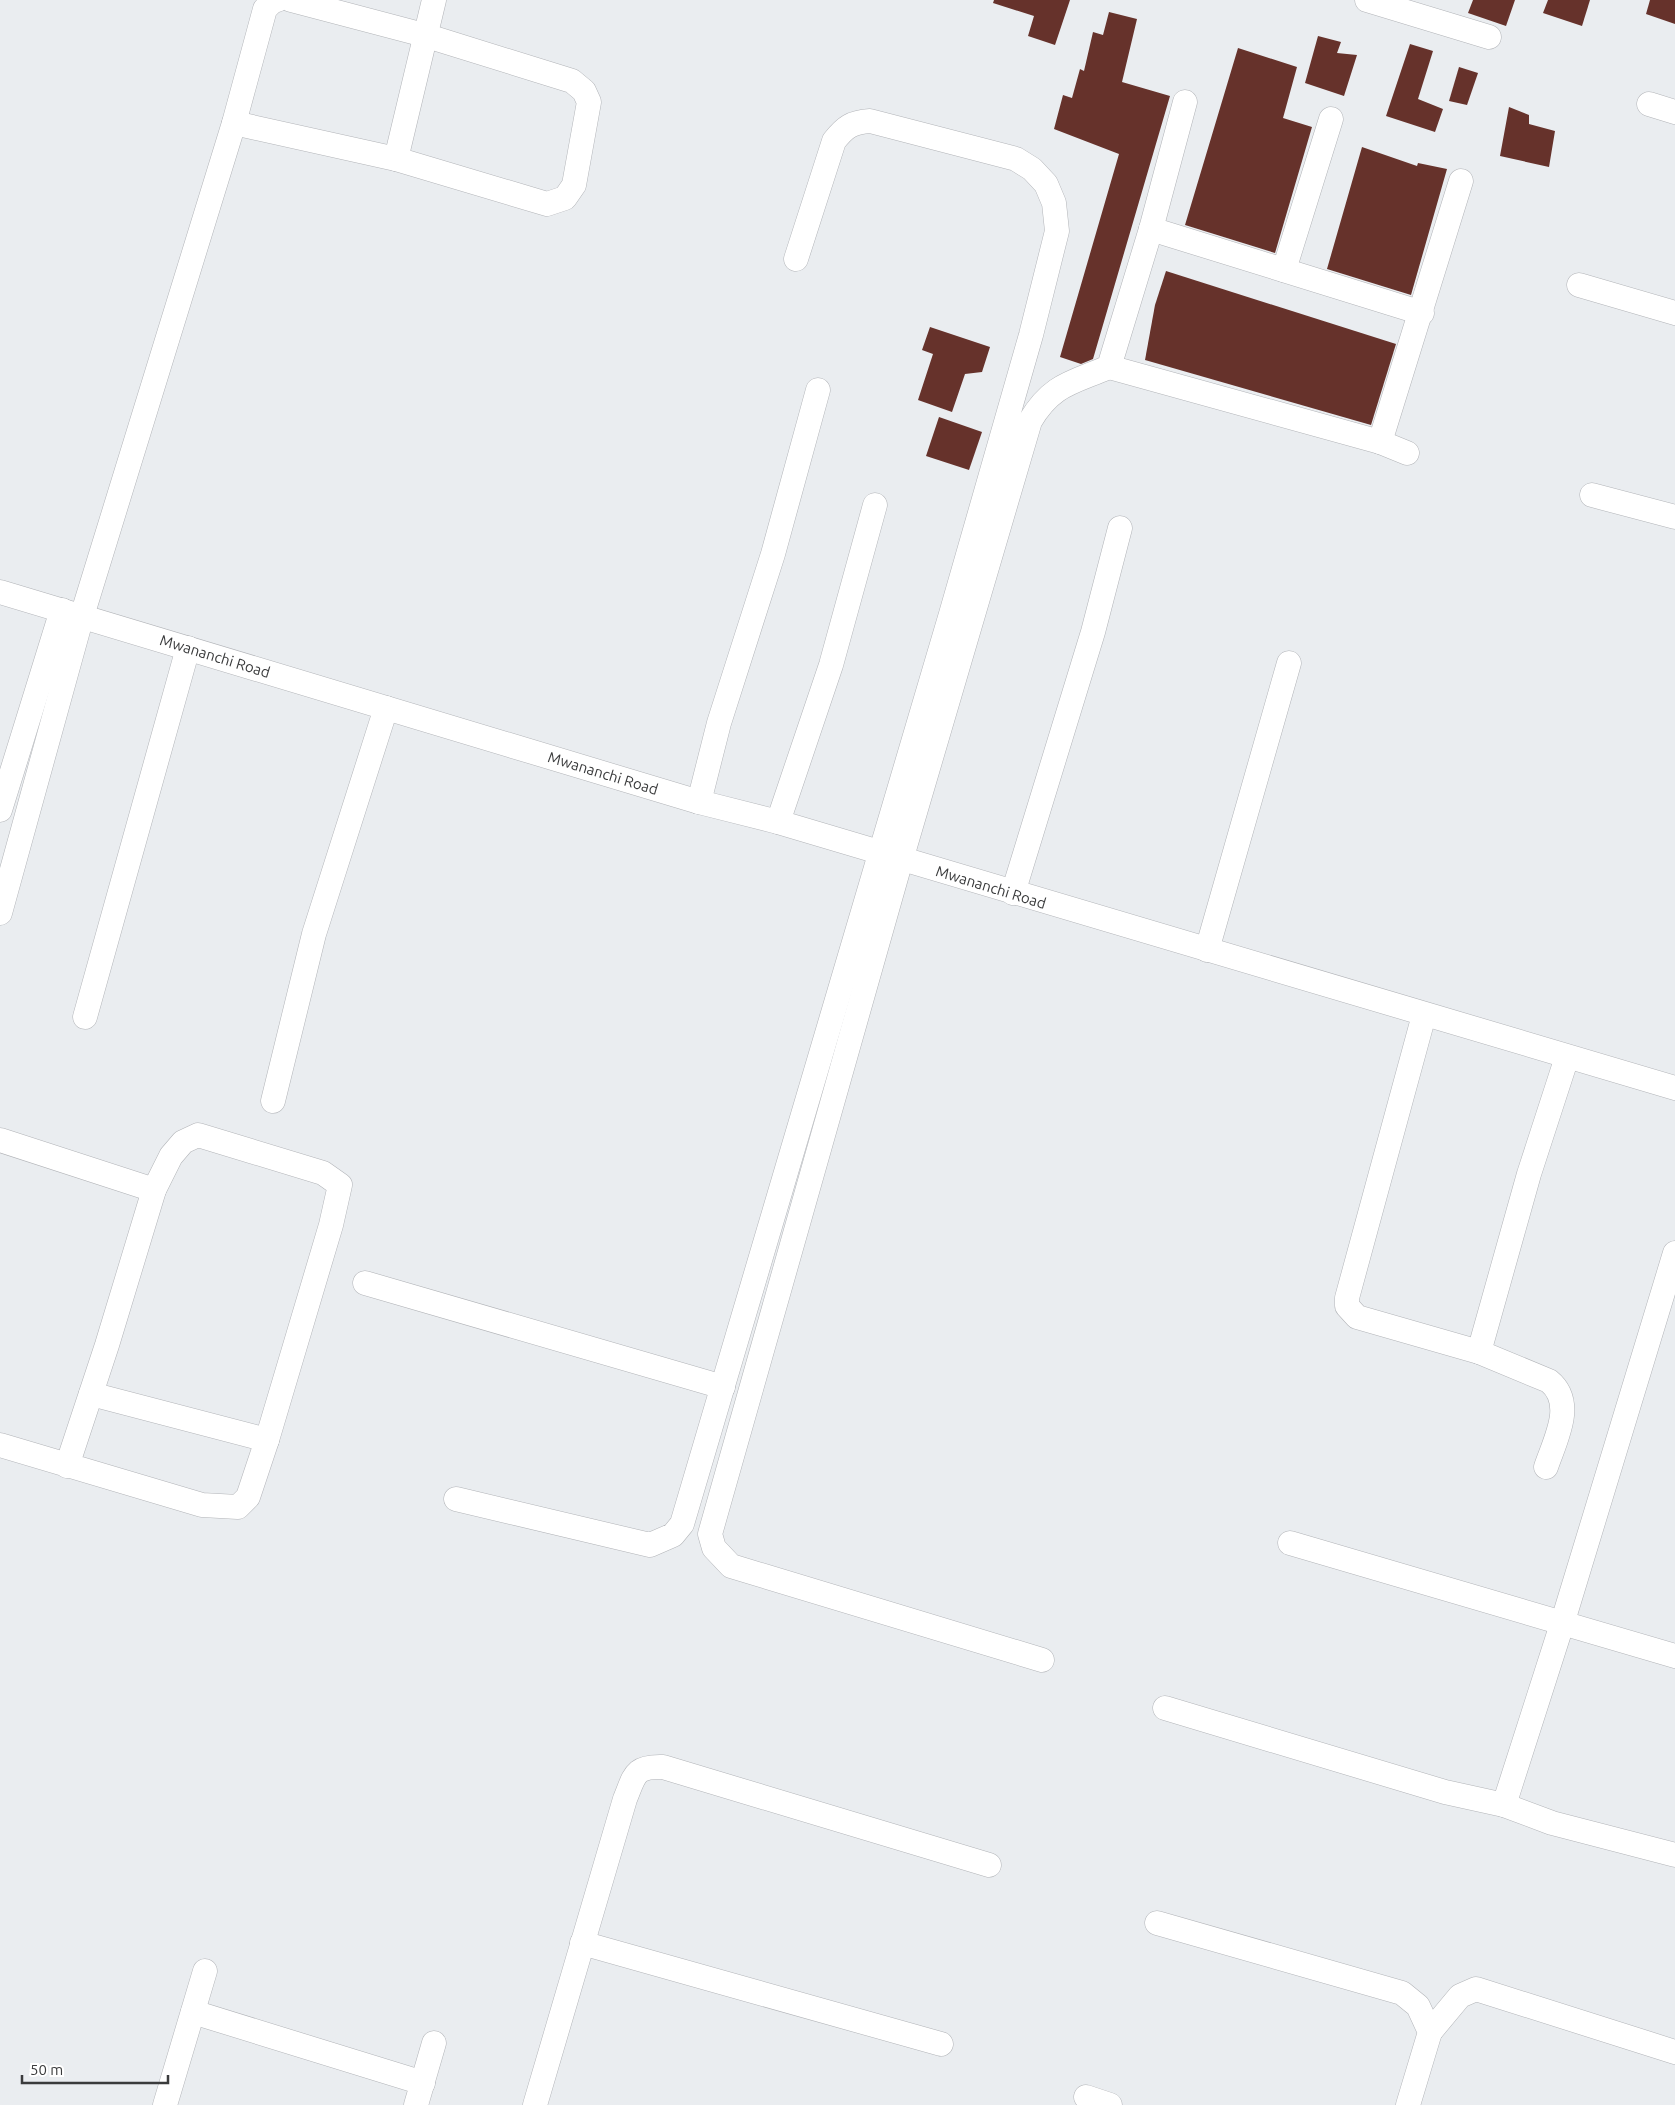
<svg xmlns="http://www.w3.org/2000/svg" width="1675" height="2105" font-family="Ubuntu,sans-serif">
<style>
.building{fill:#66322b}
.lines{fill:none;stroke-linecap:round;stroke-linejoin:round}
.minor-casing{stroke:#b2b4b8;stroke-width:25}
.minor{stroke:#fff;stroke-width:24}
.labels{text-anchor:middle;dominant-baseline:central;stroke-width:5;stroke-linejoin:round;paint-order:stroke}
.street-label{font-size:15px;fill:#3a3b3c;stroke:#fff}
</style>
<rect width="100%" height="100%" fill="#eaedf0"/>
<g class="building">
<polygon points="994,0 1070,0 1055,45 1028,36 1034,16 993,3"/>
<polygon points="1473,0 1515,0 1506,26 1468,13"/>
<polygon points="1548,0 1590,0 1582,26 1543,13"/>
<polygon points="1650,0 1675,0 1675,24 1646,14"/>
<polygon points="1109,12 1137,19 1122,82 1170,96 1093,359 1081,364 1060,357 1119,154 1054,129 1063,95 1072,98 1080,69 1084,71 1093,32 1103,35"/>
<polygon points="1318,36 1341,42 1337,53 1357,55 1344,96 1305,83"/>
<polygon points="1410,44 1433,51 1418,99 1443,109 1435,132 1386,116"/>
<polygon points="1238,48 1297,67 1283,118 1312,127 1275,253 1185,225"/>
<polygon points="1459,67 1478,73 1467,105 1449,101"/>
<polygon points="1509,107 1529,115 1529,124 1555,131 1549,167 1500,156"/>
<polygon points="1362,147 1417,166 1418,163 1447,169 1411,295 1327,269"/>
<polygon points="1166,271 1396,344 1371,425 1145,360 1155,305"/>
<polygon points="930,327 990,347 982,372 965,374 952,412 918,400 933,354 922,350"/>
<polygon points="939,417 982,432 969,470 926,456"/>
</g>
<g class="lines">
<g class="minor-casing">
<g id="minor">
<polyline points="1367,0 1489,37"/>
<polyline points="1649,104 1675,112"/>
<polyline points="234,123 396,159 547,204 565,198 574,185 589,102 584,91 572,81 424,35 291,0"/>
<polyline points="396,159 434,0"/>
<polyline points="1151,229 1422,313"/>
<polyline points="1284,270 1331,119"/>
<polyline points="1579,285 1675,313"/>
<polyline points="1109,367 1380,442 1407,453"/>
<polyline points="1380,442 1461,181"/>
<polyline points="1592,495 1675,517"/>
<polyline points="0,592 699,802 778,822 1675,1088"/>
<polyline points="699,802 719,723 773,554 818,390"/>
<polyline points="0,810 62,610"/>
<polyline points="778,822 831,665 875,505"/>
<polyline points="1013,893 1093,632 1120,528"/>
<polyline points="0,913 82,616 234,123 265,9 273,1 277,0"/>
<polyline points="1207,950 1289,663"/>
<path d="M1424,1015l-77,283v8l10,11 122,35 70,29c27,22 6,59 -3,86"/>
<polyline points="85,1017 188,648"/>
<polyline points="273,1101 314,934 386,708"/>
<polyline points="0,1140 154,1190"/>
<polyline points="1675,1253 1563,1621 1504,1805 1552,1823 1675,1855"/>
<polyline points="365,1283 723,1387"/>
<polyline points="1479,1352 1529,1174 1567,1057"/>
<polyline points="91,1394 267,1440"/>
<polyline points="0,1445 202,1505 238,1507 248,1497 267,1440 331,1225 340,1185 323,1173 198,1135 183,1142 171,1156 154,1190 107,1345 67,1466"/>
<path d="M456,1499l194,46 23,-10 9,-11 269,-910 80,-279 26,-104 -3,-28 -8,-19 -14,-15 -16,-10 -146,-38c-18,1 -25,6 -36,20l-38,118"/>
<polyline points="1290,1543 1675,1656"/>
<path d="M1042,1660l-311,-94 -17,-18 -4,-14 191,-674 129,-439c22,-37 42,-38 79,-54l42,-138 34,-127"/>
<polyline points="1165,1708 1445,1792 1504,1805"/>
<polyline points="1157,1923 1402,1993 1418,2006 1430,2032 1408,2105"/>
<polyline points="582,1943 941,2044"/>
<polyline points="193,2012 423,2083"/>
<polyline points="1430,2032 1460,1996 1476,1989 1675,2052"/>
<polyline points="1086,2097 1110,2105"/>
<polyline points="165,2105 205,1971"/>
<polyline points="416,2105 434,2043"/>
<path d="M535,2105l90,-306c10,-24 9,-33 38,-32l326,98"/>
</g>
</g>
<use href="#minor" class="minor"/>
</g>
<g class="labels">
<g class="street-label">
<text transform="translate(215 656) rotate(17)">Mwananchi Road</text>
<text transform="translate(603 773) rotate(17)">Mwananchi Road</text>
<text transform="translate(991 887) rotate(17)">Mwananchi Road</text>
</g>
</g>
<path d="M22 2075v8h146v-8" fill="none" stroke="#3a3b3c" stroke-width="2.5"/>
<text x="30" y="2075" font-size="15" fill="#3a3b3c" stroke="#ffffff" stroke-width="4" paint-order="stroke">50 m</text>
</svg>
